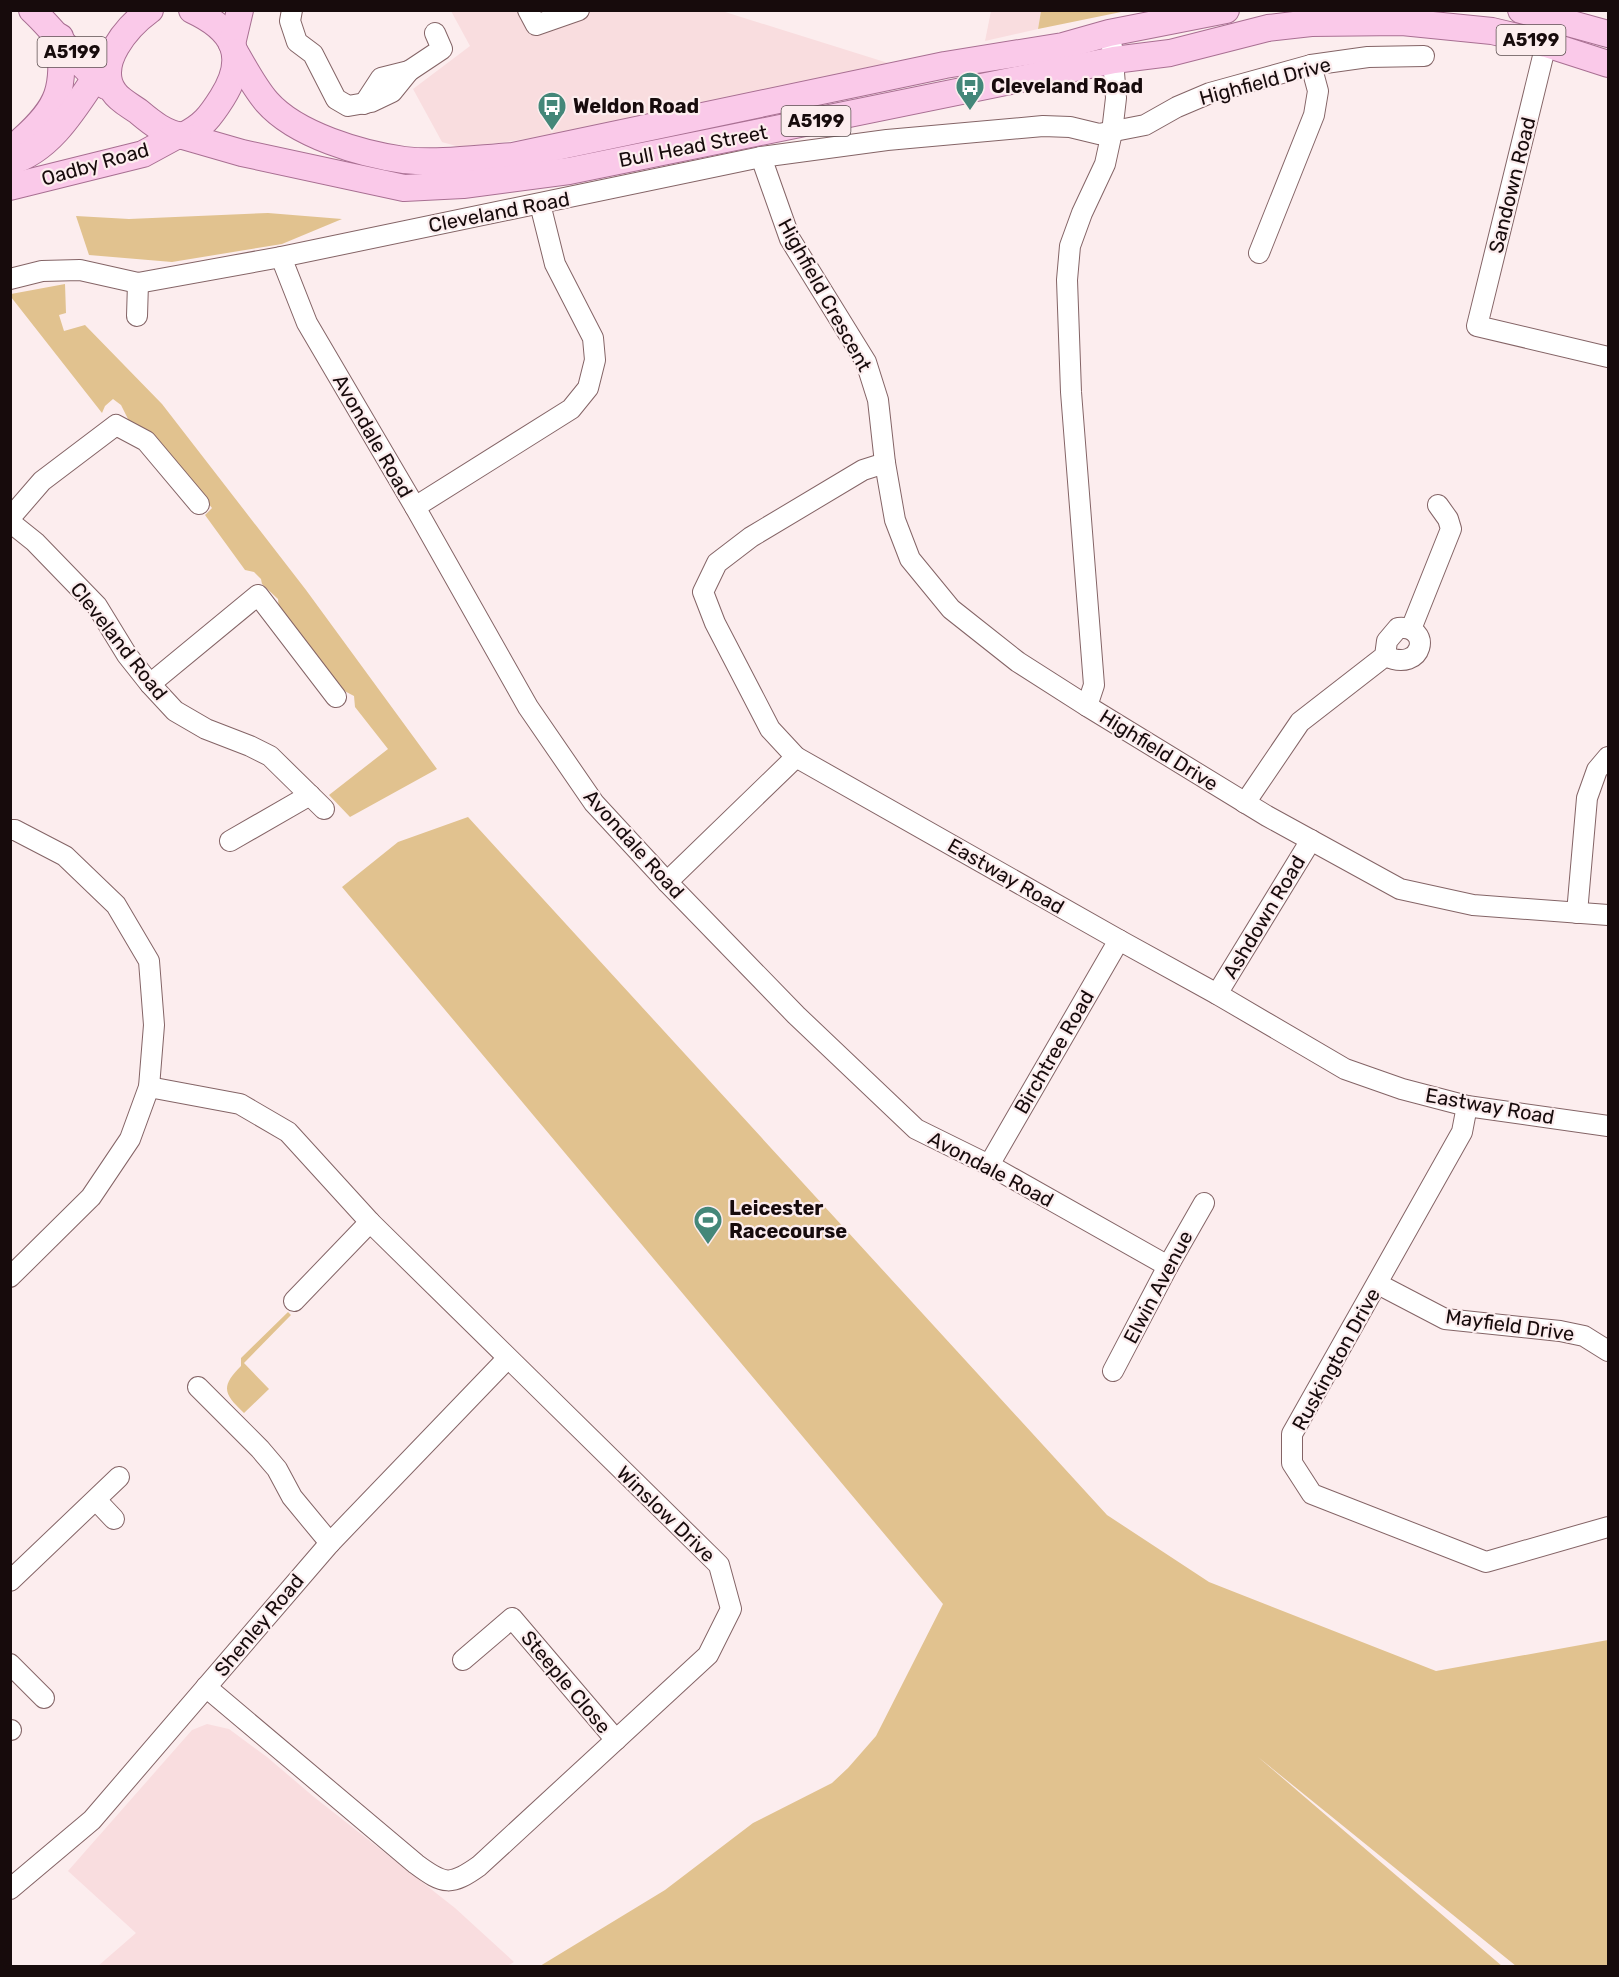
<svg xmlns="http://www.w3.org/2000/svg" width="1619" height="1977" font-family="Rubik,sans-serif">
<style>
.built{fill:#f9dddf}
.green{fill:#e1c28f}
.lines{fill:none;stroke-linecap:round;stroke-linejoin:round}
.minor-casing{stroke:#846466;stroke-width:22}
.major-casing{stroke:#a86f92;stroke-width:28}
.minor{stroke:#fff;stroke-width:20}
.major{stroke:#fac9e9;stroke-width:26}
.labels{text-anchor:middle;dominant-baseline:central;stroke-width:4.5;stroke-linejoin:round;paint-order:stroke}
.shield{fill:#fcedee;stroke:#5c4f50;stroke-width:1.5}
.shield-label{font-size:18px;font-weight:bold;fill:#170b0c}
.street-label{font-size:20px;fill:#170b0c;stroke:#fcedee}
.poi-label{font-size:20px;font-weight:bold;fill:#170b0c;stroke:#fcedee;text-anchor:start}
</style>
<rect width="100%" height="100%" fill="#fcedee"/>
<g class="built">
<polygon points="540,10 722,11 888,63 666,119 463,148 442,142 413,89 470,46 451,11 517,11 522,20"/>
<polygon points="991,11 1041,11 1038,29 985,41"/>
<polygon points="207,1724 229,1729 267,1757 314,1797 455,1908 514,1962 507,1966 98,1966 136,1933 68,1871 192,1730"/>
</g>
<g class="green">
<polygon points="1041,11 1041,10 1126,11 1038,29"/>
<polygon points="268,213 342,219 282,244 172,262 89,255 76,216 129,219"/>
<polygon points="65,284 66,313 59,315 64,331 85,325 162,404 306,590 437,769 350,817 329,795 388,749 355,707 354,696 335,686 279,609 278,599 262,584 261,579 254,572 245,570 205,515 212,508 150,435 129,421 121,405 113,399 105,406 102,413 11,297 11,294"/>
<polygon points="468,817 1107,1515 1209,1582 1436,1671 1608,1640 1608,1966 1516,1966 1258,1757 1502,1966 540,1966 665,1890 753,1823 832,1783 848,1768 876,1736 943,1604 342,887 398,842"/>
<path d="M288,1312l3,3 -47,48 25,26 -25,24c-20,-19 -24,-26 -3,-47v-8z"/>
</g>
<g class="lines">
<g class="minor-casing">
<g id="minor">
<polyline points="292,10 290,21 297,42 313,54 336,99 348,106 371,102 392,92 409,71 442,49 435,33"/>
<polyline points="528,10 536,25 579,10"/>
<polyline points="1546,44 1477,326 1608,357"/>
<polyline points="1112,47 1116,98 1112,132 1105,164 1082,213 1070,246 1067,280 1071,392 1094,685 1087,706 1267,816 1400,889 1473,905 1608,915"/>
<polyline points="364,104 381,78 409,71"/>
<polyline points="761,157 790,239 866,362 878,400 885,463 895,520 910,559 951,609 1018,662 1087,706"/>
<polyline points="1259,253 1314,115 1318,91 1311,65"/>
<polyline points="281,257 307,323 415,507 528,707 594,803 667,882 796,1015 916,1129 989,1165 1168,1266"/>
<polyline points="10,279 42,271 80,270 138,283 281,257 761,157 887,140 1043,126 1070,127 1099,134 1145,125 1177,107 1210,93 1311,65 1368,57 1424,56"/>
<polyline points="137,316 138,283"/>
<polyline points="885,463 863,470 751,537 717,563 703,592 715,623 770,729 796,757 1119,940 1217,994 1345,1069 1402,1089 1467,1106 1608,1126"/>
<polyline points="415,507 571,409 588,388 595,360 593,338 555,264 540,204"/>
<polyline points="10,518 42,481 116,425 146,441 199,504"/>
<polyline points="10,522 35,542 97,606 127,655 150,684 175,711 206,729 250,746 270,756 324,809"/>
<polyline points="1411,629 1451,529 1448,519 1438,505"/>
<polyline points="150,684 258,595 336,697"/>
<path d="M1245,803l55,-81 85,-66c39,18 48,-31 13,-28l-11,13 -2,15"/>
<polyline points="10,830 15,830 65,856 116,905 149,961 154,1025 149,1087 130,1139 91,1197 10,1277"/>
<polyline points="230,841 310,795"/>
<polyline points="667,882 796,757"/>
<polyline points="1577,913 1587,798 1597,770 1608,757"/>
<polyline points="1217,994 1311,840"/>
<path d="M149,1087l91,17 48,28 82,90 349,343 12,44 -23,46 -229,211c-28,20 -35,19 -63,-2l-210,-177"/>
<polyline points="1467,1106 1462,1132 1292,1434 1292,1463 1312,1494 1486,1562 1608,1527"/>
<polyline points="989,1165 1119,940"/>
<polyline points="1378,1284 1445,1319 1560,1331 1584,1336 1608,1351"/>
<polyline points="294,1301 370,1222"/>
<polyline points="1113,1371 1168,1266 1204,1203"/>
<polyline points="198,1387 260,1449 277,1469 292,1497 330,1543"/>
<polyline points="96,1500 114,1519"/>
<polyline points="10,1581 119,1477"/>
<polyline points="463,1660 512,1618 616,1740"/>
<polyline points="10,1664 44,1698"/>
<polyline points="10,1730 11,1730"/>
<polyline points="10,1889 92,1820 330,1543 507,1359"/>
</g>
</g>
<g class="major-casing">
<g id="major">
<path d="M32,10c26,24 46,55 74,76"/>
<path d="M150,10c-22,16 -56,54 -36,82 5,8 17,14 25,20 13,11 27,22 44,24 20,-10 27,-19 39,-38 26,-41 13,-68 -30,-88"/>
<polyline points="1521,10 1608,34"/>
<polyline points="232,44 240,10"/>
<path d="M235,52c10,17 19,35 32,50 29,33 94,52 137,58 34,4 75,-2 109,-4l432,-91 118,-19 46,-13 117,-23"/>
<polyline points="183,136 242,153 404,188 463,185 569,171 1114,60 1170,53 1268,28 1311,23 1402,22 1492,31 1546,44 1608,64"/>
<path d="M22,140c39,-35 42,-51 38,-103"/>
<path d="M10,162c48,-14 73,-70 101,-107"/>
<polyline points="10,187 143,154 178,135"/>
</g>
</g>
<use href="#minor" class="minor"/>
<use href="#major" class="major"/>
</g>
<defs>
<g id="bus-pin" transform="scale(1.5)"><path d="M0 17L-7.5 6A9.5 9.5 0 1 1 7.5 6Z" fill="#448779" stroke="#fcedee"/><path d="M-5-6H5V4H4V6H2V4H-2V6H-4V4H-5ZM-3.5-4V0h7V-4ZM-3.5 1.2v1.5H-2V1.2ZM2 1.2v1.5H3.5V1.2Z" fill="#fff"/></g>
<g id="stadium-pin" transform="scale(1.5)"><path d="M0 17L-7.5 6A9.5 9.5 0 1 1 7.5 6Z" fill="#448779" stroke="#fcedee"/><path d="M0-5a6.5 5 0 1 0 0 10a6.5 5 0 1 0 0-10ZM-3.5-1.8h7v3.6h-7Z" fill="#fff"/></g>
</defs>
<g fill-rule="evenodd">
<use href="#bus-pin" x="970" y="86"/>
<use href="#bus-pin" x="552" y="106"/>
<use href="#stadium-pin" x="708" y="1220"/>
</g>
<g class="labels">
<g class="shield">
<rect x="1496.5" y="25" width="69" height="30" rx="4.5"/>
<rect x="37.5" y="37" width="69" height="30" rx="4.5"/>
<rect x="781.5" y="106" width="69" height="30" rx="4.5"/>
</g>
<g class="shield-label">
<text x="1531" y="40">A5199</text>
<text x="72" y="52">A5199</text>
<text x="816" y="121">A5199</text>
</g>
<g class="street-label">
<text transform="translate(1265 81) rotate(-15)">Highfield Drive</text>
<text transform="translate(693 146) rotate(-11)">Bull Head Street</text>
<text transform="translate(95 164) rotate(-16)">Oadby Road</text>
<text transform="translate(1512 185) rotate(-76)">Sandown Road</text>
<text transform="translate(499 212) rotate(-11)">Cleveland Road</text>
<text transform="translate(825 295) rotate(61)">Highfield Crescent</text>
<text transform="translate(373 436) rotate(60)">Avondale Road</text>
<text transform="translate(119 641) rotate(52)">Cleveland Road</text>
<text transform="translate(1159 750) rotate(32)">Highfield Drive</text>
<text transform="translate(634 844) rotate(48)">Avondale Road</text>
<text transform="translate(1006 876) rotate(30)">Eastway Road</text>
<text transform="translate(1264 917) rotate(-59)">Ashdown Road</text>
<text transform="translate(1054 1052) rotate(-60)">Birchtree Road</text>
<text transform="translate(1490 1106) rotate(10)">Eastway Road</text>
<text transform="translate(991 1169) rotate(28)">Avondale Road</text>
<text transform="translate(1158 1287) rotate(-62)">Elwin Avenue</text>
<text transform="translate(1510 1325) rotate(8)">Mayfield Drive</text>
<text transform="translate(1336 1359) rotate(-61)">Ruskington Drive</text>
<text transform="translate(666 1514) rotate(44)">Winslow Drive</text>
<text transform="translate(259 1625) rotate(-50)">Shenley Road</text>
<text transform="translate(566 1682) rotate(50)">Steeple Close</text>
</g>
<g class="poi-label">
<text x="991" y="86">Cleveland Road</text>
<text x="573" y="106">Weldon Road</text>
<text x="729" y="1208">Leicester<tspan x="729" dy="23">Racecourse</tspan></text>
</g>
</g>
<rect width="1619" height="1977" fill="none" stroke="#170b0c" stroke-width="24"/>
</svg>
